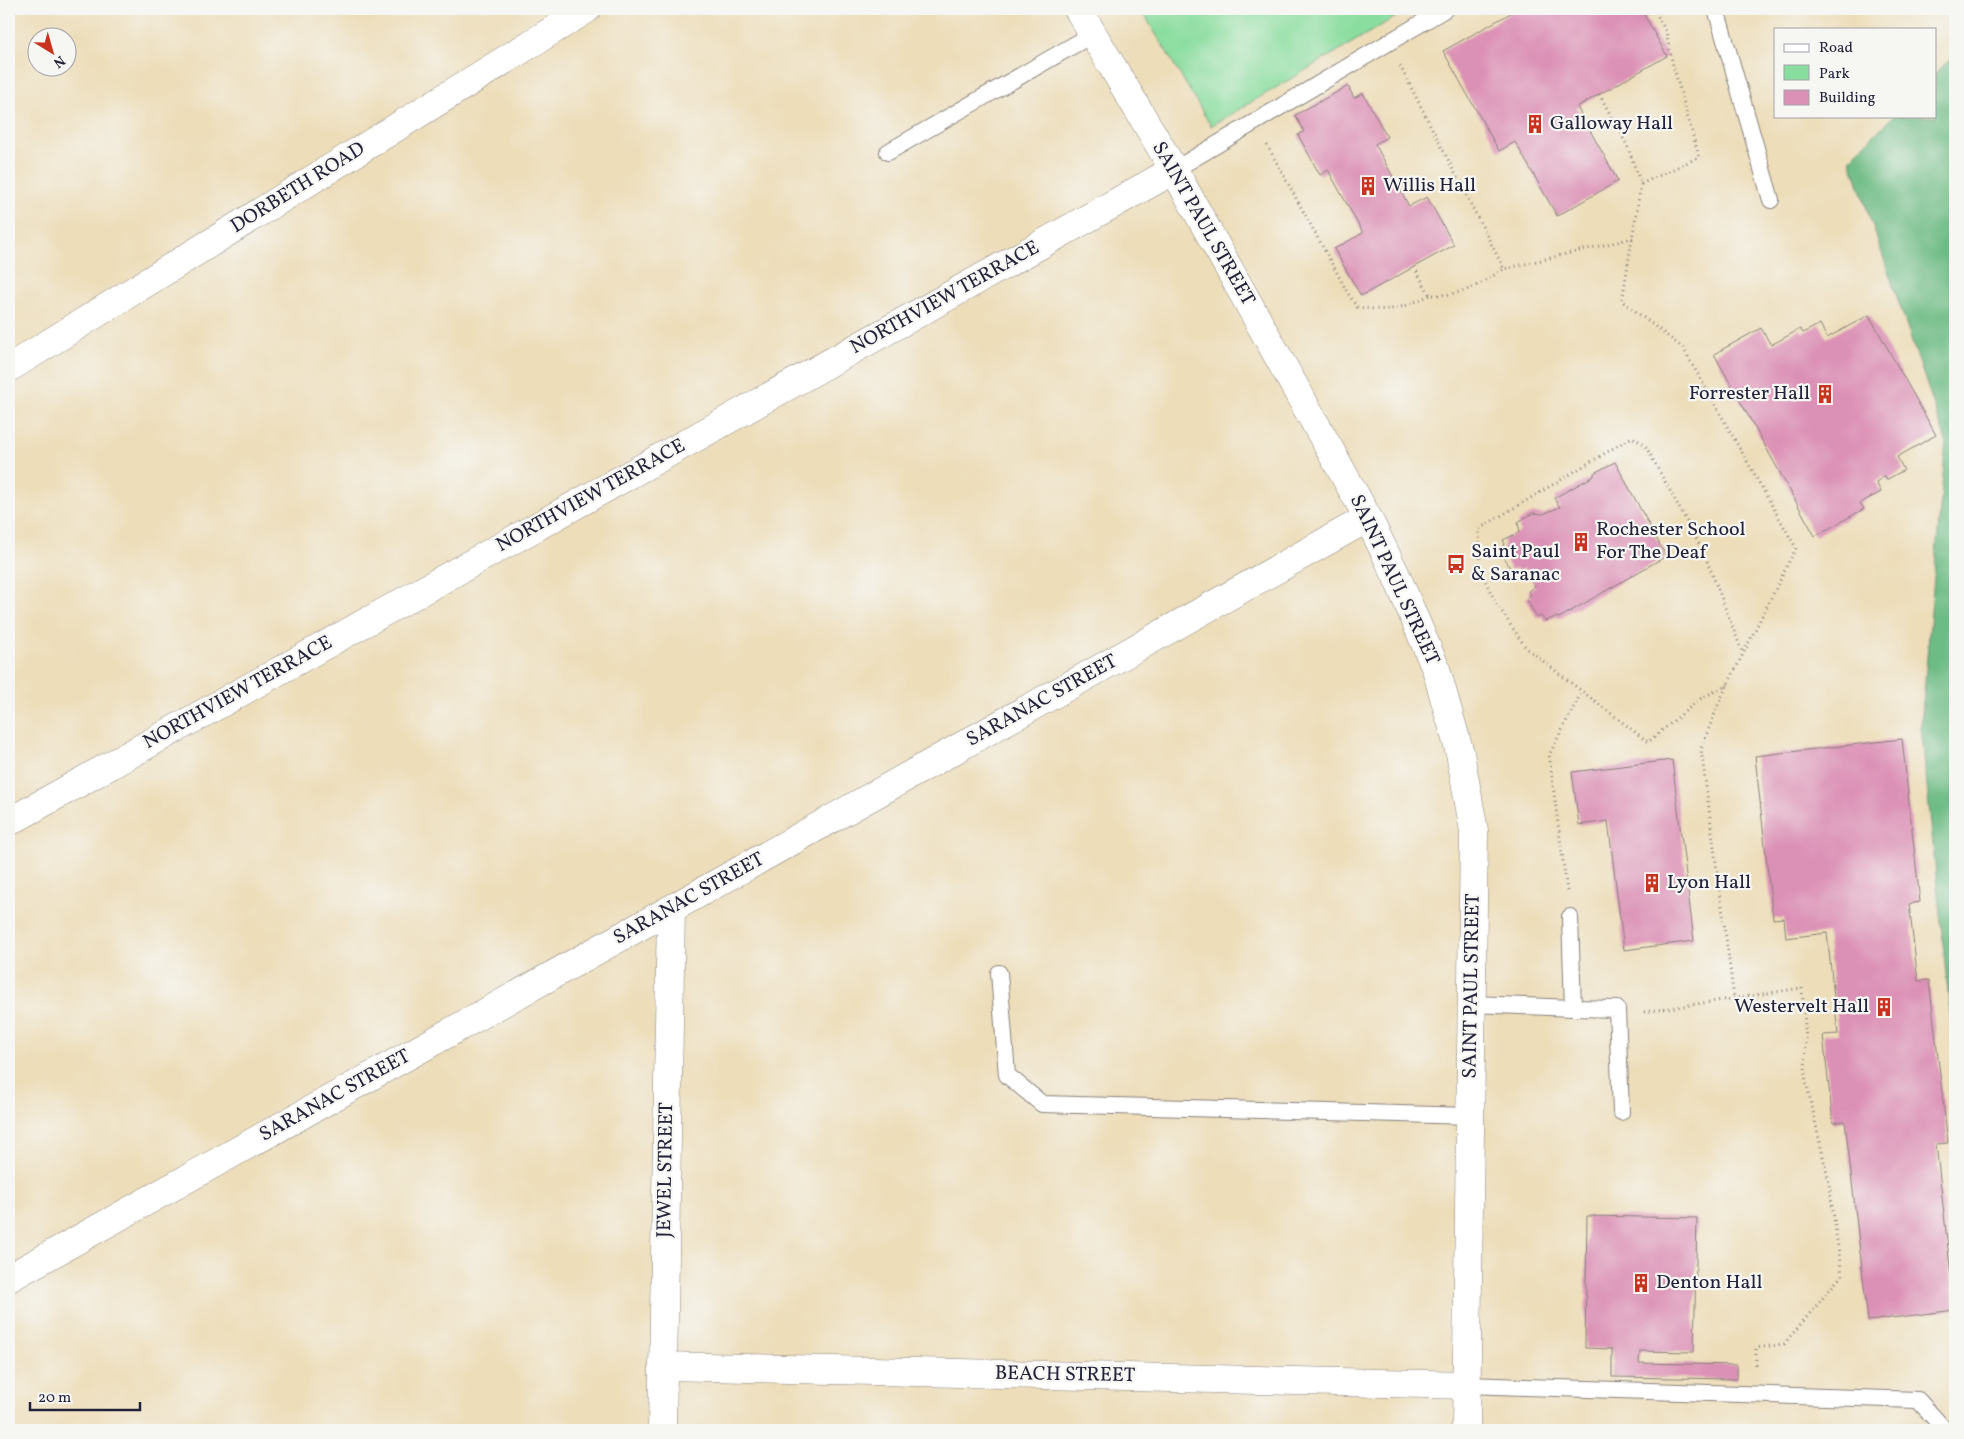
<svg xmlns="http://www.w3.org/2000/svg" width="1964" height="1439" font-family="Vollkorn,serif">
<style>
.green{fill:#89dd9e;stroke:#56806c}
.forest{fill:#6ebc85;stroke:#486f60}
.building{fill:#db90b5}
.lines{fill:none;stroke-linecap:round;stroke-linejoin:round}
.service-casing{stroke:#88807a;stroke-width:18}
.minor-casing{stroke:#88807a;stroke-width:29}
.secondary-casing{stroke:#88807a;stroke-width:29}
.path{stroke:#88807a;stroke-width:3;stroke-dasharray:1 4;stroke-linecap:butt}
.service{stroke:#fff;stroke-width:16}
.minor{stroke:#fff;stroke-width:28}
.secondary{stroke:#fff;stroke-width:28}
.labels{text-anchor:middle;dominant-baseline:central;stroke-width:4.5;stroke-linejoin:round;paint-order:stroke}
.poi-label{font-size:20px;fill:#22223b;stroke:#f6f6f2;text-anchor:start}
.street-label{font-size:20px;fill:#22223b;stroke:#f6f6f2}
</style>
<rect width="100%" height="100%" fill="#f6f6f2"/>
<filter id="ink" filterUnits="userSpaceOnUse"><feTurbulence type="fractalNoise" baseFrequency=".02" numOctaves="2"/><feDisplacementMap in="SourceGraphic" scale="10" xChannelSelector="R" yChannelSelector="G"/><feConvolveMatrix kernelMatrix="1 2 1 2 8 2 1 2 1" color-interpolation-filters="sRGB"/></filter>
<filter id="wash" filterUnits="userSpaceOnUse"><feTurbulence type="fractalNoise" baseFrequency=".0096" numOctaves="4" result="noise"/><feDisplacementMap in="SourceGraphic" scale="20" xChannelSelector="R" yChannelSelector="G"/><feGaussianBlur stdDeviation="1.12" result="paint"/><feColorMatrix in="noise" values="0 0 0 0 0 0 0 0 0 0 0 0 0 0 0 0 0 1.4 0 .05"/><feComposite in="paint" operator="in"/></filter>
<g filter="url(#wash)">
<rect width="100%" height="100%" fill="#edddb9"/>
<polygon class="green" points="1141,9 1409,9 1211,126"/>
<polygon class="forest" points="1955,54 1955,1062 1921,726 1946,441 1850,159 1893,116 1935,116 1935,74"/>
<g id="blocks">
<g class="building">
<polygon points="1518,9 1641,9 1667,56 1577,107 1618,181 1557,216 1515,142 1499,151 1443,51"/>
<polygon points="1348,86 1354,98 1363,93 1387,137 1375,144 1409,206 1427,197 1454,245 1361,296 1334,249 1363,233 1328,170 1320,175 1298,135 1304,131 1295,115"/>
<polygon points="1869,315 1936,435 1897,457 1904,470 1886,480 1885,476 1876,482 1881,492 1860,503 1864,509 1815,536 1714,354 1761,328 1771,345 1800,329 1803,333 1820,324 1827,338"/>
<polygon points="1615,462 1666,556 1559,618 1556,617 1545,621 1541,616 1537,618 1526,598 1531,595 1528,591 1535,586 1525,568 1519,572 1516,568 1511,570 1501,551 1504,549 1503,546 1505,544 1503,540 1520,532 1518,522 1533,513 1543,514 1560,507 1554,498 1594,476 1594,473"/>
<polygon points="1902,739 1920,902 1909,904 1918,981 1929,980 1948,1143 1936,1144 1955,1310 1868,1321 1845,1121 1833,1123 1823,1035 1838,1034 1827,933 1786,938 1784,918 1773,919 1755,756"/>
<polygon points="1672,760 1694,941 1624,950 1608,821 1579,825 1572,772"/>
<polygon points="1587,1216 1697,1218 1694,1352 1640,1351 1639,1363 1737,1365 1737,1379 1612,1377 1612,1349 1585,1348"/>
</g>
</g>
</g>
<g filter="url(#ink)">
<use href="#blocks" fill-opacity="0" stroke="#88807a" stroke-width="1"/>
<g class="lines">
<g class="service-casing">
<g id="service">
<polyline points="1716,9 1771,200"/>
<polyline points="888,152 1093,34"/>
<polyline points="1174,170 1445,9"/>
<polyline points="1570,917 1573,1008 1617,1009 1621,1112"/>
<polyline points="999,973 1007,1075 1042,1104 1471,1116"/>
<polyline points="1472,1004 1573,1008"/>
<polyline points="1468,1385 1918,1400 1945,1430"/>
</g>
</g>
<g class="minor-casing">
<g id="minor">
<polyline points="9,368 587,9"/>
<polyline points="9,822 1174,170"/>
<polyline points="9,1278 671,909 1368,518"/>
<polyline points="663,1366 1468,1385"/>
<polyline points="662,1430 671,909"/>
</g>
</g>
<g class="secondary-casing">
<polyline id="secondary" points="1078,9 1174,170 1368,518 1396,575 1436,669 1460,753 1474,831 1466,1430"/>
</g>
<g class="path">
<polyline points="1400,66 1504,269 1633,238"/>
<polyline points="1599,94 1627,145 1641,184 1622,301 1683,348 1796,548 1720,700 1701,749 1734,998"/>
<path d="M1267,145l82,150 8,12c35,5 41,3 73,-12"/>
<polyline points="1641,184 1699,157 1673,65 1666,32 1654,9"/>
<path d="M1414,267l16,28c33,1 47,-9 74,-26"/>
<polyline points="1728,685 1700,699 1648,742 1526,648 1496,603 1480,570 1479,529 1632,437 1645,445 1704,553 1743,654"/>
<polyline points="1567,891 1549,755 1582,691"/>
<polyline points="1644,1012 1802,988 1806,1039 1805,1076 1829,1183 1842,1275 1784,1344 1756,1348 1756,1368"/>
</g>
<use href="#service" class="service"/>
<use href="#minor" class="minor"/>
<use href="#secondary" class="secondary"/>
</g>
</g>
<defs>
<g id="building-bare" transform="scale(1.5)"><path d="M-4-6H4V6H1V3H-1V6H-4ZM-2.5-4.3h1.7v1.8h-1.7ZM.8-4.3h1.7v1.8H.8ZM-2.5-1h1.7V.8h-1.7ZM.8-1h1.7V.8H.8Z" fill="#c8321e" stroke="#f6f6f2" stroke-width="2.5" paint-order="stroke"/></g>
<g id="bus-bare" transform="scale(1.5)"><path d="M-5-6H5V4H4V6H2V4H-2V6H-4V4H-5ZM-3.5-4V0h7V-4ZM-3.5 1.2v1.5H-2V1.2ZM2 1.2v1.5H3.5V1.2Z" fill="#c8321e" stroke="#f6f6f2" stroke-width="2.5" paint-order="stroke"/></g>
</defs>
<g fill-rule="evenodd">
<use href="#building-bare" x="1535" y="124"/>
<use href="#building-bare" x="1368" y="186"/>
<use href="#building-bare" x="1825" y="394"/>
<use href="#building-bare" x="1581" y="542"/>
<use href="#bus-bare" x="1456" y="564"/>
<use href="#building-bare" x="1652" y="883"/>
<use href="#building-bare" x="1884" y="1007"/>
<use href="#building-bare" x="1641" y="1283"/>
</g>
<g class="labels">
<g class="poi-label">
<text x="1550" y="124">Galloway Hall</text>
<text x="1383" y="186">Willis Hall</text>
<text x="1810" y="394" text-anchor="end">Forrester Hall</text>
<text x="1596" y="530">Rochester School<tspan x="1596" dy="23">For The Deaf</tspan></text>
<text x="1471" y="552">Saint Paul<tspan x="1471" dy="23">&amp; Saranac</tspan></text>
<text x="1667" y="883">Lyon Hall</text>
<text x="1869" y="1007" text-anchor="end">Westervelt Hall</text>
<text x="1656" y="1283">Denton Hall</text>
</g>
<g class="street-label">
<text transform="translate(298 188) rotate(-32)">DORBETH ROAD</text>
<text transform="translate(1203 224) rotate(60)">SAINT PAUL STREET</text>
<text transform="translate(945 298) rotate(-29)">NORTHVIEW TERRACE</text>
<text transform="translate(591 496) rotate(-29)">NORTHVIEW TERRACE</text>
<text transform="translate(1394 580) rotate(65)">SAINT PAUL STREET</text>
<text transform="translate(238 693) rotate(-29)">NORTHVIEW TERRACE</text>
<text transform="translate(1042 701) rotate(-29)">SARANAC STREET</text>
<text transform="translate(689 899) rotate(-29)">SARANAC STREET</text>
<text transform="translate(1472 986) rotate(-89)">SAINT PAUL STREET</text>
<text transform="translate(335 1096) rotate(-29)">SARANAC STREET</text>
<text transform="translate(666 1170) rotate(-89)">JEWEL STREET</text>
<text transform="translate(1065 1375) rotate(1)">BEACH STREET</text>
</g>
</g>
<rect width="1964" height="1439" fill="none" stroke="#f6f6f2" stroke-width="30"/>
<rect x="1774" y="28" width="162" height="90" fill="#f6f6f2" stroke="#a1a1a9"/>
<rect x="1784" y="44" width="25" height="8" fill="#ffffff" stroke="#a1a1a9"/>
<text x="1819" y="52" font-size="15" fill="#22223b">Road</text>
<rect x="1784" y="65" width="25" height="15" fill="#89dd9e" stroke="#a1a1a9"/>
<text x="1819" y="78" font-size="15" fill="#22223b">Park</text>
<rect x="1784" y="90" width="25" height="15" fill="#db90b5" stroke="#a1a1a9"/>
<text x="1819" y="102" font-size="15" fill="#22223b">Building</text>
<g transform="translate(52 52) rotate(143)"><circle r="24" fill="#f6f6f2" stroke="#a1a1a9"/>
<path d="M0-4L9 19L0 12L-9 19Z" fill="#c8321e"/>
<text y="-8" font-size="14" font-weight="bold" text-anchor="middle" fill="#22223b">N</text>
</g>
<path d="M30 1402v8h110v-8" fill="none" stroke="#22223b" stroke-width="2.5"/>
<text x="38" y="1402" font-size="15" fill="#22223b" stroke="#f6f6f2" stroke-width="4" paint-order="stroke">20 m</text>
</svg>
